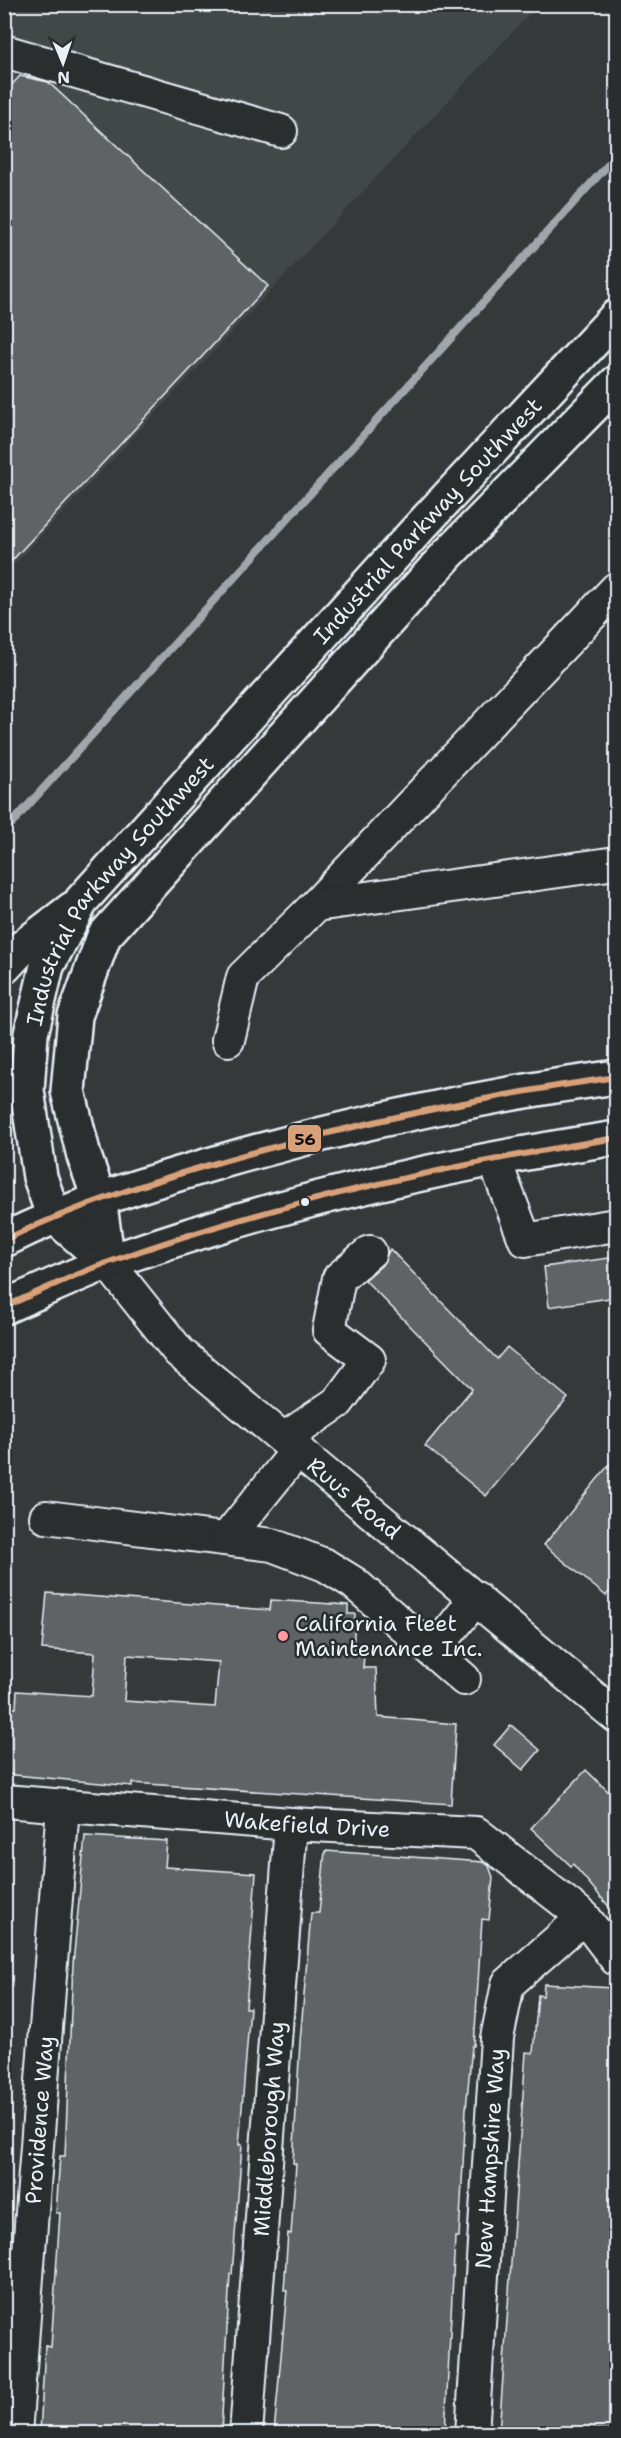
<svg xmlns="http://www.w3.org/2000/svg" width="621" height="2438" font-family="'Shantell Sans',sans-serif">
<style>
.built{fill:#424647}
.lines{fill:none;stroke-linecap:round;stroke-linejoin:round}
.stream{stroke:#a0a7ac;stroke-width:8}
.building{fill:#5f6365;stroke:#e8f1f8;stroke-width:1.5;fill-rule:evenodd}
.minor-casing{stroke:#e8f1f8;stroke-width:36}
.major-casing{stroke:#e8f1f8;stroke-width:38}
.path{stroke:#e8f1f8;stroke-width:4;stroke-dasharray:4.5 4.5;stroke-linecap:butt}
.minor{stroke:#2a2d2e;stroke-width:32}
.major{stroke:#2a2d2e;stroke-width:33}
.bus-1-casing{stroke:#2a2d2e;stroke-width:10}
.bus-1{stroke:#d9a179;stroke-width:6}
.bus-dot{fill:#e8f1f8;stroke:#2a2d2e;stroke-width:2}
.poi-dot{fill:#ff9aa2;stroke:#2a2d2e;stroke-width:2}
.labels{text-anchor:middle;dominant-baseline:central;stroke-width:5;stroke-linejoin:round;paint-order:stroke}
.street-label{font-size:22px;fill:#e8f1f8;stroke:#2a2d2e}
.poi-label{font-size:22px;fill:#e8f1f8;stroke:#2a2d2e;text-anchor:start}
.line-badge{stroke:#2a2d2e;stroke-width:2}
.pale-badge-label{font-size:16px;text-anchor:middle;font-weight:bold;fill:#111}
</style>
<rect width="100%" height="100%" fill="#35393a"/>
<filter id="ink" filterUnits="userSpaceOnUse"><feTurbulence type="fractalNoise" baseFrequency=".0167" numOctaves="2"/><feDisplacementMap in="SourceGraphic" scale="12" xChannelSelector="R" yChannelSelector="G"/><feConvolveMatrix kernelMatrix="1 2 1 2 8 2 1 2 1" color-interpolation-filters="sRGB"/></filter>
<g filter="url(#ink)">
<polygon class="built" points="5,5 538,5 5,574"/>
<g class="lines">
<polyline class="stream" points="4,832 616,156"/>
</g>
<g class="building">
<polygon points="20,76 48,82 268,286 4,569 4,93"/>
<polygon points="390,1249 497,1359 507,1347 568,1398 486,1496 425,1446 472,1389 365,1280 382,1265"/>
<polygon points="616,1257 616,1297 549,1307 544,1267"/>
<polygon points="616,1456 616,1583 606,1596 544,1545"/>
<path d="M47,1593l223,17 1,-10 77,5v9h7l-2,41h11l-1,13h13l2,49 78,7 -5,80 -319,-21v3l-128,-12v-66h12l1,-17 75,5 3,-43 -53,-4zM127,1655l92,7 -4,45 -91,-6z"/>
<polygon points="511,1725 540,1750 523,1770 494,1745"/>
<polygon points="586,1770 616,1799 616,1915 573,1864 571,1866 531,1828"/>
<polygon points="85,1836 167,1841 165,1867 256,1873 246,2008 250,2008 239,2145 242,2145 232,2274 230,2274 221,2433 40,2433 45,2346 51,2347 60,2213 56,2213 60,2156 65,2156 73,1964"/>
<polygon points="325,1851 484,1862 489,1866 493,1877 489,1920 482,1919 474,2046 472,2046 466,2109 459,2237 455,2237 445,2433 274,2433 287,2290 284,2290 288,2233 291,2234 296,2164 293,2163 300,2042 311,1913 319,1913"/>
<polygon points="544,1984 613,1988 613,2000 616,2000 613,2078 616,2078 616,2431 594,2429 594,2433 499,2433 526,2052 533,2053 538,1995 543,1996"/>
</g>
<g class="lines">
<g class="minor-casing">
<g id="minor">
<polyline points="4,51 281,131"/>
<polyline points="316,905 616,589"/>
<polyline points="228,1040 243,977 316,905 616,863"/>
<polyline points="494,1159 525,1240 616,1225"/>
<path id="s1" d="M108,1263l71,89 437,364"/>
<polyline points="284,1439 338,1402 369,1360 329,1330 339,1278 370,1252"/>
<polyline points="46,1517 272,1545 325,1565 354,1583 464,1679"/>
<polyline points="226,1539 298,1450"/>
<polyline points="433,1652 476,1598"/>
<path id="s2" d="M4,1801l287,23 185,9 108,84 32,42"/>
<path id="s3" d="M15,2434l48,-628"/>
<path id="s4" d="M246,2434l45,-610"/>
<path id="s5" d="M472,2434l25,-396 11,-54 76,-67"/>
</g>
</g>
<g class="major-casing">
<g id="major">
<polyline points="4,967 24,946 72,909"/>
<path d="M4,1240c72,-36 146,-58 222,-80 128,-37 258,-65 390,-83"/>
<path id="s6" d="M108,1263l-55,-48 -13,-38 -13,-87 4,-56 16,-68 35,-66 336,-371 198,-212"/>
<polyline points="108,1263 99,1198 84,1156 68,1091 75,1016 104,936 447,555 616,383"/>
<path d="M4,1307c35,-15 70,-32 105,-45 164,-58 336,-98 507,-124"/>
</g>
</g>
<polyline class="path" points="4,1200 13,1202"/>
<use href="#minor" class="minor"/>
<use href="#major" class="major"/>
<g class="bus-1-casing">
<g id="bus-1">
<path d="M4,1240c77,-37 158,-62 240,-85 122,-34 246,-60 372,-78"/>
<path d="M4,1307c35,-15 69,-32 105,-45 164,-59 335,-96 507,-124"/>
</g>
</g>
<use href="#bus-1" class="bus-1"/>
</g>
</g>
<circle class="bus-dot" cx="305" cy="1202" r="5"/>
<circle class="poi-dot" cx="283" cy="1636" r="6"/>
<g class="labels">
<g class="street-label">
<text stroke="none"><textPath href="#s6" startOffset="915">Industrial Parkway Southwest</textPath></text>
<text stroke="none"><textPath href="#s6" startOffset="429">Industrial Parkway Southwest</textPath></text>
<text stroke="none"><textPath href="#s1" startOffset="342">Ruus Road</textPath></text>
<text stroke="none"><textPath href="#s2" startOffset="304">Wakefield Drive</textPath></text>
<text stroke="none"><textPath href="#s3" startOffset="315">Providence Way</textPath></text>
<text stroke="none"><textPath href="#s4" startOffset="306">Middleborough Way</textPath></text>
<text stroke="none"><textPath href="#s5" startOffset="276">New Hampshire Way</textPath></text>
</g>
<g class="poi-label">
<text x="295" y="1623">California Fleet<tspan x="295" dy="25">Maintenance Inc.</tspan></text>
</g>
</g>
<rect class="line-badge" x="287" y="1124" width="35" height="29" rx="6" fill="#d9a179"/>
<g class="pale-badge-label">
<text x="305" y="1145">56</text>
</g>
<rect width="621" height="2438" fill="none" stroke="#2a2d2e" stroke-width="24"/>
<rect x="12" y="12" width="597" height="2414" fill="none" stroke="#e8f1f8" stroke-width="2" filter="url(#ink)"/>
<g transform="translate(63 63) rotate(178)" stroke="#2a2d2e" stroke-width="4.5" paint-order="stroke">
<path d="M0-4.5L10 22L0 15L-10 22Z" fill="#e8f1f8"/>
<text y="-9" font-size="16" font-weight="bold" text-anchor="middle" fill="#e8f1f8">N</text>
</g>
</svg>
